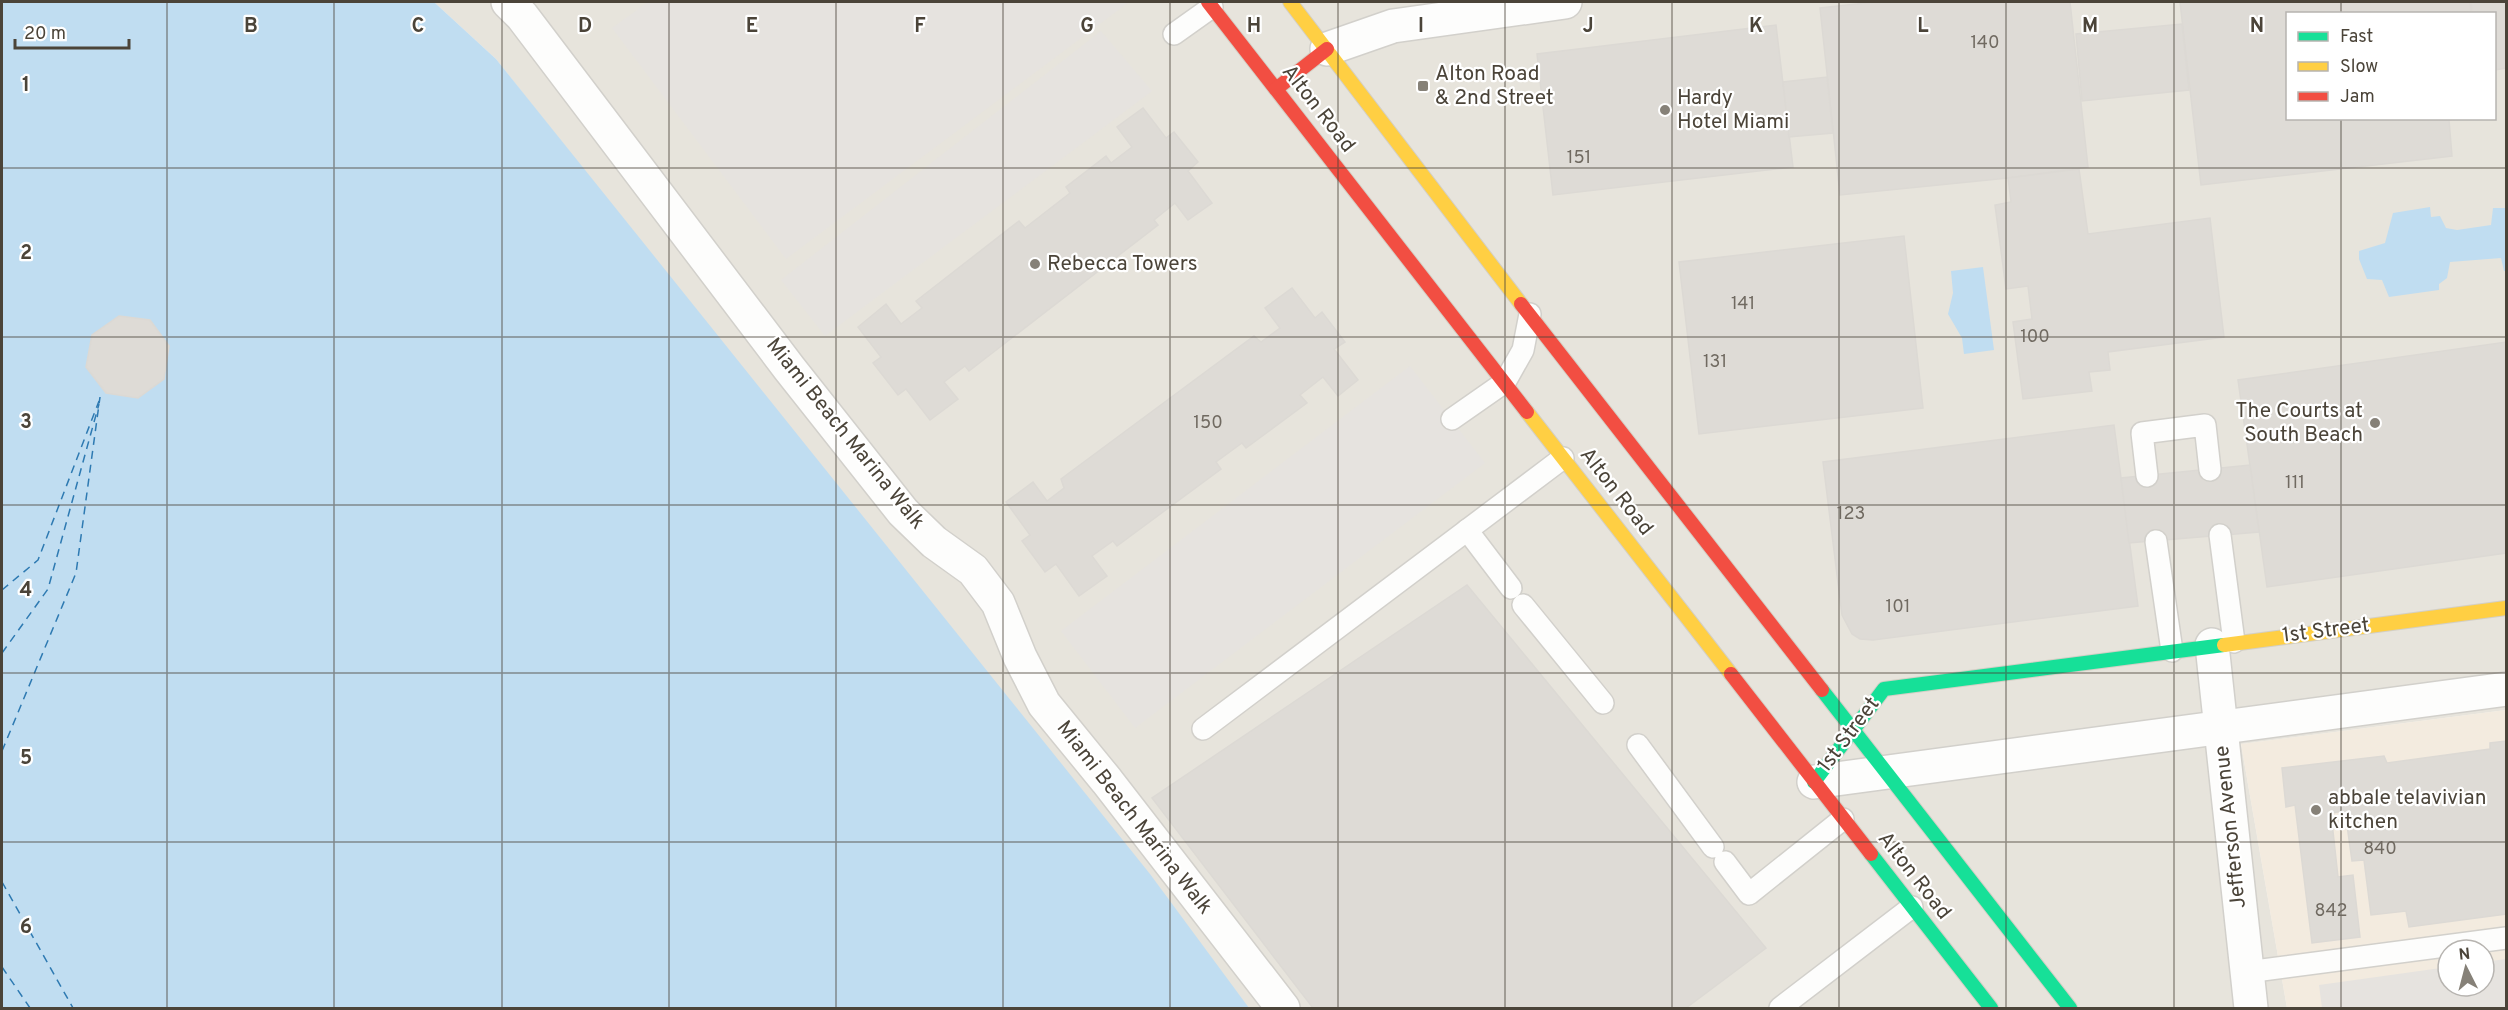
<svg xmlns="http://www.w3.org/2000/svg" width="2508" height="1010" font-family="Overpass,sans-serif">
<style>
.residential{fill:#e7e4dc;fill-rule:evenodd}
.commercial{fill:#f3ebdf;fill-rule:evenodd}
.parking{fill:#e6e3df}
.water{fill:#c0ddf1}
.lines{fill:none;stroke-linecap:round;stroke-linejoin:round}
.ferry{stroke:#2e7ab2;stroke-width:1.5;stroke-dasharray:8 6;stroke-linecap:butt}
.building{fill:#dedbd6;stroke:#dcd9d4;stroke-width:1.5}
.lane-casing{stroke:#d2d0cb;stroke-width:24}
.street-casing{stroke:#d2d0cb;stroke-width:36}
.fast-casing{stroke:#d3cfc5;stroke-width:16}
.slow-casing{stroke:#d3cfc5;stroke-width:16}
.jam-casing{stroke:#d3cfc5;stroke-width:16}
.lane{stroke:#fdfdfc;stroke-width:21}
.street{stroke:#fdfdfc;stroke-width:33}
.fast{stroke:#16e098;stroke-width:14}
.slow{stroke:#ffcf43;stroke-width:14}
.jam{stroke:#f24e42;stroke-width:14}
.grid{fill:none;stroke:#4b4439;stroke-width:1.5;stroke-opacity:0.55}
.poi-dot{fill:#868178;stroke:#fff;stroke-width:2}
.labels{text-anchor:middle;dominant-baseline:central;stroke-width:4.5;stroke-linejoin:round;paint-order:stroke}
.number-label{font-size:18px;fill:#706a61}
.poi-label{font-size:21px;fill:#4b4439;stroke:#fff;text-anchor:start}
.street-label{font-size:21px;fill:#4b4439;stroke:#fff}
.grid-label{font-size:20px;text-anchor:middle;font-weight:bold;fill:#4b4439;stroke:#fff;stroke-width:4.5;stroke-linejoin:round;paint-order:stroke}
</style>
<rect width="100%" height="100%" fill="#f4f2ee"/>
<path class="residential" d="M434,2h2072v708l-265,34 46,264h-1039l-752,-949zM2288,14h206v104h-206z"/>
<path class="commercial" d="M2506,710v298h-219l-46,-264zM2448,950h36v36h-36z"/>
<g class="parking">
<polygon points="648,2 1129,2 786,259 612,28"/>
<polygon points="1101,31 1152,91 825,336 781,280"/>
<polygon points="1410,366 1485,463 1135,728 1061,631"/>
<polygon points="2506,959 2506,1008 2322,1008 2319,985 2448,967 2448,986 2484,986 2484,962"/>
</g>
<g class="water">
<polygon points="2,2 434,2 496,59 1150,874 1249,1008 2,1008"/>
<polygon points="2430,207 2431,217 2440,216 2446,228 2457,230 2491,225 2493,208 2506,208 2506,271 2504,271 2501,258 2450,262 2447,278 2439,284 2439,290 2389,297 2382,280 2367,279 2359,259 2359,251 2385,243 2393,213"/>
<polygon points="1983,267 1994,350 1964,354 1962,338 1948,314 1953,293 1951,271"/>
</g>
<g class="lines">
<g class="ferry">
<polyline points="2,590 38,560 99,401"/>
<polyline points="2,653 48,589 99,404"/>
<polyline points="2,751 76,573 100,397"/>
<polyline points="2,882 73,1008"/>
<polyline points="2,967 30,1008"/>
</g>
</g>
<g class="building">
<polygon points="1875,2 2070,2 2088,167 2008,178 1840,195 1820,8"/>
<polygon points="2180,2 2470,2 2471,14 2288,14 2288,118 2465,118 2449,120 2452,156 2201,185"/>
<polygon points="2471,2 2506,2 2506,68 2494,70 2494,14 2472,14"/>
<polygon points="2182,24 2189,90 2082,101 2076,34"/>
<polygon points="1776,25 1793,167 1553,195 1537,54"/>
<polygon points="1827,77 1833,133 1789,137 1783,82"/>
<polygon points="1143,108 1166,138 1174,132 1198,162 1188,171 1212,203 1188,220 1175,203 1154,220 1158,225 969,371 965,366 944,382 958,399 930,420 906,389 898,395 873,363 881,357 858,327 886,304 901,324 922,308 916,301 1019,221 1025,228 1070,193 1066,187 1106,156 1111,163 1132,147 1117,127"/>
<polygon points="2079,169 2088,234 2210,218 2224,337 2108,352 2110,370 2089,372 2092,391 2023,399 2013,322 2032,319 2028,286 2006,289 1995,205 2011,202 2008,178"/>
<polygon points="1904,236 1923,408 1699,434 1679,262"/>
<polygon points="1292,288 1315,318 1322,312 1345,342 1334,349 1358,380 1338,396 1323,377 1300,395 1307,403 1246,448 1242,443 1216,462 1221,469 1117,546 1113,541 1092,556 1107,576 1079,596 1056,564 1045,572 1022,541 1030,535 1006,502 1033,482 1047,501 1064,488 1061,479 1254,336 1261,342 1280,328 1265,308"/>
<polygon points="119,316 150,320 169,346 164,379 138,398 106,393 86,367 92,335"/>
<polygon points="2506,342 2506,553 2267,587 2238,380"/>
<polygon points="2114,425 2138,606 1873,640 1860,639 1852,634 1842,615 1823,462"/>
<polygon points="2250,465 2259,532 2129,543 2121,478"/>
<polygon points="1467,585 1766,948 1686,1008 1313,1008 1152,798"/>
<polygon points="2506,741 2506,914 2409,927 2406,911 2371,915 2364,860 2352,861 2345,811 2331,813 2338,877 2353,875 2360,937 2312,943 2295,805 2286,807 2282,768 2384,756 2387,763 2490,749 2490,743"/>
</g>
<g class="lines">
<g class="lane-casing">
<g id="lane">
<polyline points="1174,34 1212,7"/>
<polyline points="1452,419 1505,382 1523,350 1530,314"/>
<polyline points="2147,476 2142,433 2205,425 2210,470"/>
<polyline points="1467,530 1511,588"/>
<polyline points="2220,535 2234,642"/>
<polyline points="2156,541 2172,651"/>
<polyline points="1523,605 1603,703"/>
<polyline points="1203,729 1563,458"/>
<polyline points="1638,745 1713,847"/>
<polyline points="1725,862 1749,894 1843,819"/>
<polyline points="2247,972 2506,938"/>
<polyline points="1780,1008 1912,907"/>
</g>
</g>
<g class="street-casing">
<g id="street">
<polyline points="508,2 522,16 789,368 903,512 934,542 973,570 998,603 1020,657 1044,704 1107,781 1283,1008"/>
<polyline points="1327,49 1393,26 1565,2"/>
<polyline points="2212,645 2251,1008"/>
<polyline points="1814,782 2506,689"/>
</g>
</g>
<g class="fast-casing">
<g id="fast">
<polyline points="1822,690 2070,1008"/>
<polyline points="1814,782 1884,689 2224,645"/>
<polyline points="1871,854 1991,1008"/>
</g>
</g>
<g class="slow-casing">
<g id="slow">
<polyline points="1290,2 1521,304"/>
<polyline points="1527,412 1731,674"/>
<polyline points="2224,645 2506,608"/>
</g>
</g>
<g class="jam-casing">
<g id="jam">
<polyline points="1208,2 1527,412"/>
<polyline points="1276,89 1327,49"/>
<polyline points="1521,304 1822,690"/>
<polyline points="1731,674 1871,854"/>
</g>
</g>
<use href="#lane" class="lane"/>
<use href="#street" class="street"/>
<use href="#fast" class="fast"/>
<use href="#slow" class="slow"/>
<use href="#jam" class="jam"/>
</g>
<path class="grid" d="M167,2v1006M334,2v1006M502,2v1006M669,2v1006M836,2v1006M1003,2v1006M1170,2v1006M1338,2v1006M1505,2v1006M1672,2v1006M1839,2v1006M2006,2v1006M2174,2v1006M2341,2v12M2341,118v890M2,168h2504M2,337h2504M2,505h2504M2,673h2504M2,842h2504"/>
<g class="poi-dot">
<rect x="1417" y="80" width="12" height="12" rx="3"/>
<circle cx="1665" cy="110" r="6"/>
<circle cx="1035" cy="264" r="6"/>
<circle cx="2375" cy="423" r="6"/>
<circle cx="2316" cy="810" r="6"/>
</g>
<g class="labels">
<g class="number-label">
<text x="1985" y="43">140</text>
<text x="1579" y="158">151</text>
<text x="1743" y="304">141</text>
<text x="2035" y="337">100</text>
<text x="1715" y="362">131</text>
<text x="1208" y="423">150</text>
<text x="2295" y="483">111</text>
<text x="1851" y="514">123</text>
<text x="1898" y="607">101</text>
<text x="2380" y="849">840</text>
<text x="2331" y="911">842</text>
</g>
<g class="poi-label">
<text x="1435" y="74">Alton Road<tspan x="1435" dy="24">&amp; 2nd Street</tspan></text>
<text x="1677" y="98">Hardy<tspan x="1677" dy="24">Hotel Miami</tspan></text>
<text x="1047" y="264">Rebecca Towers</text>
<text x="2363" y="411" text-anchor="end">The Courts at<tspan x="2363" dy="24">South Beach</tspan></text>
<text x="2328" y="798">abbale telavivian<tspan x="2328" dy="24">kitchen</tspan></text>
</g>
<g class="street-label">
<text transform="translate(1318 109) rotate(52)">Alton Road</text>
<text transform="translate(845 434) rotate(51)">Miami Beach Marina Walk</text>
<text transform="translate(1616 492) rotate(52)">Alton Road</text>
<text transform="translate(2326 631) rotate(-7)">1st Street</text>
<text transform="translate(1849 735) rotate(-53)">1st Street</text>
<text transform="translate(1134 818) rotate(52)">Miami Beach Marina Walk</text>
<text transform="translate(2231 827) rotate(-96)">Jefferson Avenue</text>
<text transform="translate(1914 876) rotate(52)">Alton Road</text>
</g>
</g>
<g class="grid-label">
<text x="251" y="32">B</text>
<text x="418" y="32">C</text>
<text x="585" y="32">D</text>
<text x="752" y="32">E</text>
<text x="920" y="32">F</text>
<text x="1087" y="32">G</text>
<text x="1254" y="32">H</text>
<text x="1421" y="32">I</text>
<text x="1588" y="32">J</text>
<text x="1756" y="32">K</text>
<text x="1923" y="32">L</text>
<text x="2090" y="32">M</text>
<text x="2257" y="32">N</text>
<text x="26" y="91">1</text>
<text x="26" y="259">2</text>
<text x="26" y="428">3</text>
<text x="26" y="596">4</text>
<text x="26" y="764">5</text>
<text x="26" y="933">6</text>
</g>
<rect width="2508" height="1010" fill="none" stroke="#4b4439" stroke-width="6"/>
<rect x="2286" y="12" width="210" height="108" fill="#ffffff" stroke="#b7b4b0" stroke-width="1.5"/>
<rect x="2298" y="32" width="30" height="9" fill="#16e098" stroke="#b7b4b0" stroke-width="1.5"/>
<text x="2340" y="42" font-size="18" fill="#4b4439">Fast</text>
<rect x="2298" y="62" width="30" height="9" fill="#ffcf43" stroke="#b7b4b0" stroke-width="1.5"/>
<text x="2340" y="72" font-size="18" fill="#4b4439">Slow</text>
<rect x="2298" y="92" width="30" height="9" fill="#f24e42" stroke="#b7b4b0" stroke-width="1.5"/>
<text x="2340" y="102" font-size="18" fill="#4b4439">Jam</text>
<g transform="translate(2466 968) rotate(354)"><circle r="28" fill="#ffffff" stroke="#b7b4b0" stroke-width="1.5"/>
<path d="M0-4.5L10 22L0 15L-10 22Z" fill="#868178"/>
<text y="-9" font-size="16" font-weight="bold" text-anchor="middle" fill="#4b4439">N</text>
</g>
<path d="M15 39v9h114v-9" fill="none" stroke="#4b4439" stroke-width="3"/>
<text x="24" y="39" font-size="18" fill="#4b4439" stroke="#ffffff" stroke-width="4.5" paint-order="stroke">20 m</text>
</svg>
